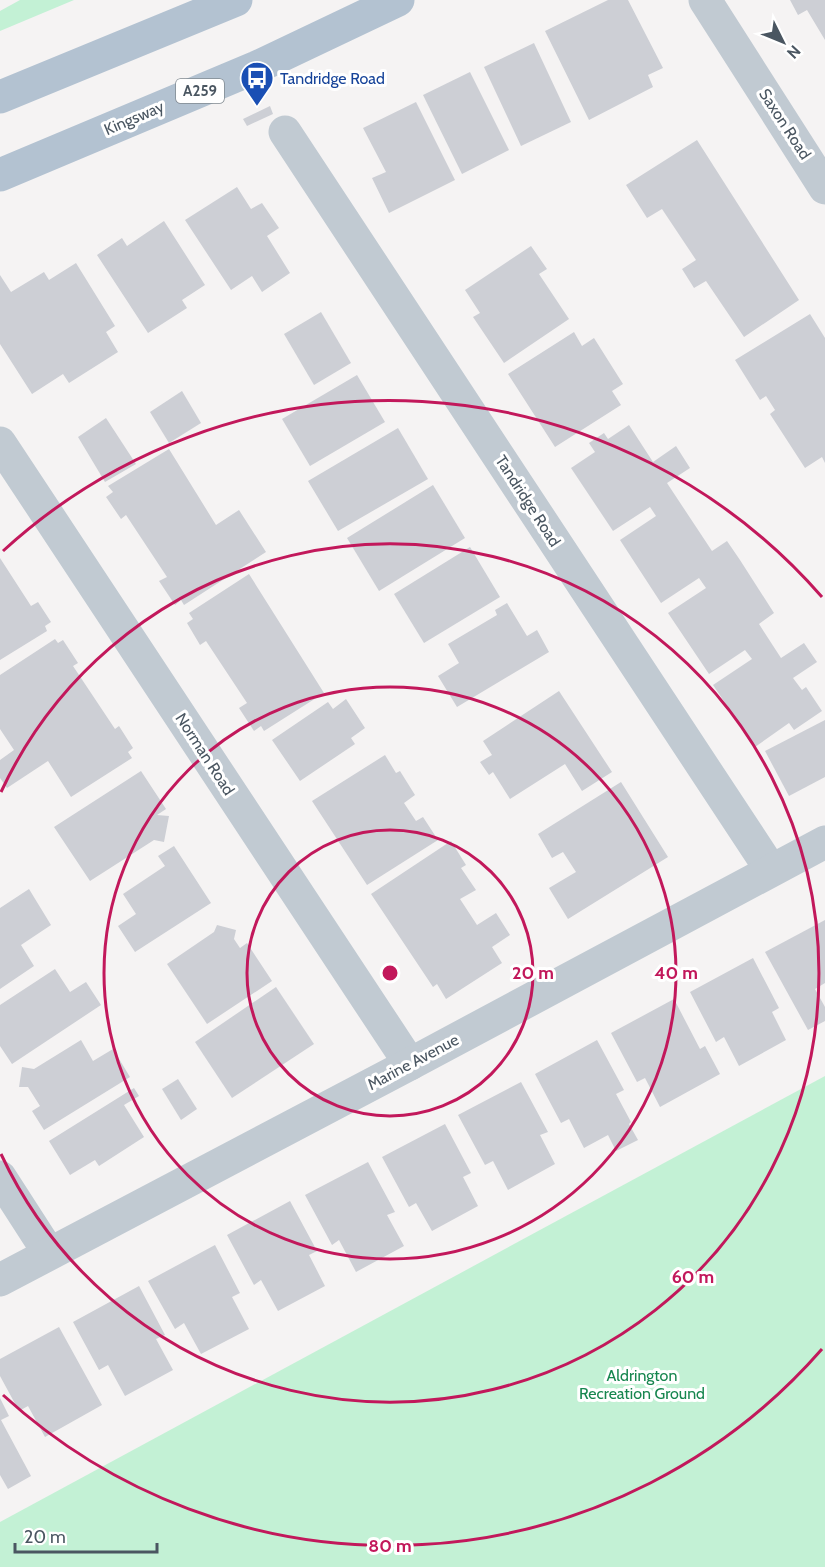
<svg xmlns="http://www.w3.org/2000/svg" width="825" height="1567" font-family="Cabin,sans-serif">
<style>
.green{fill:#c3f1d5}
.building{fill:#cdcfd5}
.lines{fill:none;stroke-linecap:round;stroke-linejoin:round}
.minor{stroke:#c1cad2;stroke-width:33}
.primary{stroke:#b3c2d1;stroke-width:33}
.ring{fill:none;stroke:#c2185b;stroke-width:3}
.labels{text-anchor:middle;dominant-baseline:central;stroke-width:6;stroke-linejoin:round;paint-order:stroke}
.shield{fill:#fff;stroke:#808990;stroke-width:1.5}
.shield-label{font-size:15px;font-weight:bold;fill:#4a5661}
.transit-label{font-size:16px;fill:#164399;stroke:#fff;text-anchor:start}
.street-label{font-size:16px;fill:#4a5661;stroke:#fff}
.park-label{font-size:16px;fill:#17864f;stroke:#fff}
.centre{fill:#c2185b;stroke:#fff;stroke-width:3}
.ring-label{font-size:18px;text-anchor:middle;font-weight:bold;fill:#c2185b;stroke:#fff;stroke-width:6;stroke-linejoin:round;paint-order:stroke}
</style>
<rect width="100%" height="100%" fill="#f5f3f3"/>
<g class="green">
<polygon points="20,0 74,0 0,31 0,11"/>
<polygon points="825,1076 825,1567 0,1567 0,1522"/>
</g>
<g class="building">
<polygon points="608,0 628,0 663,68 648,75 653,87 589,120 545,31"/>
<polygon points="790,0 825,0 825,40 807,10 798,15"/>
<polygon points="534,43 571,122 521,146 484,67"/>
<polygon points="470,72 509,150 462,174 423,95"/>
<polygon points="416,102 455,180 389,213 372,178 386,172 363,128"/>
<polygon points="270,106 273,114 247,126 243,119"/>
<polygon points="697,140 799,300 744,337 706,281 694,288 682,269 696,260 662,209 647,218 626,185"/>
<polygon points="237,187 251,209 262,203 279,228 267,236 290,273 262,292 252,276 231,290 185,220"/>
<polygon points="164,221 205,285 182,300 187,308 148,333 97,255 122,238 127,246"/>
<polygon points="531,246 547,269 539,274 569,319 504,363 473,317 480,313 465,290"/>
<polygon points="76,263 115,326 106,332 118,352 69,383 63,374 32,394 0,344 0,275 11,292 44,272 49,280"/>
<polygon points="321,312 351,363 314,385 284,334"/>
<polygon points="810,314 825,338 825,463 822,457 805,468 770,414 775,410 766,396 760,400 735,360"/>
<polygon points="574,332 582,346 594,338 623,384 612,391 621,405 555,447 508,374"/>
<polygon points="357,375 385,422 310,466 282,419"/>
<polygon points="182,391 201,423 169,443 150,412"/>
<polygon points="106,418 136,464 105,482 78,437"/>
<polygon points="629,425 653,462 676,446 690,468 667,483 712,551 727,541 740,560 774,613 759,624 781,658 804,643 817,662 793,678 802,690 806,687 822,711 794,730 789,723 755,747 713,685 752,659 745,650 709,674 668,613 706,588 699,578 661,603 620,540 656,516 650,507 613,531 571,468 595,452 589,443 604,433 608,439"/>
<polygon points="398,428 428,479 338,531 308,481"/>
<polygon points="169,449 216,525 239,510 266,552 184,605 181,600 175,605 159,581 167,577 126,515 121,519 106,497 113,492 108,486"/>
<polygon points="433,485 465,538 379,591 347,538"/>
<polygon points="470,547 500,597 424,643 394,594"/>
<polygon points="0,558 31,606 38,602 51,622 45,626 47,631 0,660"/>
<polygon points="249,574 324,693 264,731 261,726 254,731 239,708 247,703 206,641 200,645 187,623 193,619 189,613"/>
<polygon points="507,603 527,636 537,630 549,652 457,707 438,676 459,663 448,644 497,615 495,610"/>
<polygon points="55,639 58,643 63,640 78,663 73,666 115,729 119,726 133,748 128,752 132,758 71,797 48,761 7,788 0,778 0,760 14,750 0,729 0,675"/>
<polygon points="559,691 612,772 582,791 565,764 510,799 493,772 489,775 480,762 492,755 483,741"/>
<polygon points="346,699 365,728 351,738 355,744 300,781 272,740 328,702 333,709"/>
<polygon points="825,720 825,777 789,796 765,751"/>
<polygon points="385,755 396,773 400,771 415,795 404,803 416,821 423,817 438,840 367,885 312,801"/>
<polygon points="141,771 166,809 157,815 169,816 164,842 154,840 90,881 54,827"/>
<polygon points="621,782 668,857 568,919 549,888 576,872 563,852 552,858 538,834"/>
<polygon points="451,841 466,865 461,868 476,890 460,899 477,925 496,913 510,935 492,947 502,963 446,999 437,984 433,987 371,894"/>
<polygon points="174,846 211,903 135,952 118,926 136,914 123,894 165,866 158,856"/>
<polygon points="29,889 51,925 21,945 34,966 0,989 0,908"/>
<polygon points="825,920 825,983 815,989 825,1007 825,1021 808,1030 765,952"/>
<polygon points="217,925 236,930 234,939 240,948 247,943 272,981 207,1024 167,964 214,932"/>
<polygon points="753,958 779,1008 772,1012 786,1040 739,1066 724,1037 716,1042 690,992"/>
<polygon points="55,969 70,992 86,982 101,1005 12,1064 0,1046 0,1005"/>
<polygon points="276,987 314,1044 232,1098 195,1042"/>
<polygon points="674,999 700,1049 705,1046 720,1074 660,1107 645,1078 637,1082 611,1033"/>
<polygon points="81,1040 93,1061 113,1049 130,1077 44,1130 32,1111 40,1106 28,1087 19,1087 22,1067 34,1069"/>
<polygon points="597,1040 624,1090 616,1094 631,1122 629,1124 638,1140 616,1151 608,1135 584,1148 569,1119 561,1123 535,1074"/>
<polygon points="178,1079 197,1109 181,1120 162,1089"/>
<polygon points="521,1082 548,1132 540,1135 555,1164 508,1190 493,1161 485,1165 458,1115"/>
<polygon points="134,1088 139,1096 124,1105 144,1137 99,1166 95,1160 70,1175 49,1141"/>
<polygon points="445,1124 471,1173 463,1177 478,1206 432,1231 416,1203 409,1207 382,1157"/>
<polygon points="368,1162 395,1212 387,1215 404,1246 356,1272 339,1240 332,1245 305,1195"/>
<polygon points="290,1201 317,1251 309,1255 325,1286 278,1311 261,1280 254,1285 227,1235"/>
<polygon points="215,1245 240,1293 232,1297 249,1329 201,1354 184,1323 175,1329 148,1281"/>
<polygon points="139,1286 165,1335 156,1339 173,1370 125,1396 108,1365 99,1370 73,1322"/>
<polygon points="59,1327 102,1405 45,1437 28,1406 19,1411 0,1376 0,1359"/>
<polygon points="0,1398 9,1416 1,1420 31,1476 8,1489 0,1475"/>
</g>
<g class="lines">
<g class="minor">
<polyline points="705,0 825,188"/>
<polyline points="285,132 771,870"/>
<polyline points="0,443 410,1064"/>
<polyline points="0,1177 49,1253"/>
<polyline points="0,1280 410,1064 825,842"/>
</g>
<g class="primary">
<polyline points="0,97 236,0"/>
<polyline points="0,175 257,67 398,0"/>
</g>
</g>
<g class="ring">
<circle cx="390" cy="973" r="143"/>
<circle cx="390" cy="973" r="286"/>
<path d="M1 792A429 429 0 1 1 1 1154"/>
<path d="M822 1349A573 573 0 0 1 3 1395M3 551A573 573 0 0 1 822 597"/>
</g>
<defs>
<g id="bus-pin" transform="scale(1.725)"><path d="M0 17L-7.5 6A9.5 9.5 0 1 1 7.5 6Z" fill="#1a4fb4" stroke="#fff"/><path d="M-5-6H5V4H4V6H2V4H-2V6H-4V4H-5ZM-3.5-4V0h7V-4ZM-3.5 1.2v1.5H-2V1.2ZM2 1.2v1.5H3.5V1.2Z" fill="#fff"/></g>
</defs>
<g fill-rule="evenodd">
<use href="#bus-pin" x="257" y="78"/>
</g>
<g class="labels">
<rect class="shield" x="176" y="79" width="48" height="24" rx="4.5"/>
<g class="shield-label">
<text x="200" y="91">A259</text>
</g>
<g class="transit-label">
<text x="280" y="78">Tandridge Road</text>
</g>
<g class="street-label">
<text transform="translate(134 118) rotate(-23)">Kingsway</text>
<text transform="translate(785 124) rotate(57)">Saxon Road</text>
<text transform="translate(528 501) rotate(57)">Tandridge Road</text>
<text transform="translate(205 754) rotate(57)">Norman Road</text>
<text transform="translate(413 1062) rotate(-28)">Marine Avenue</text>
</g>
<g class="park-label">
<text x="642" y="1375">Aldrington<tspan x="642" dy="18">Recreation Ground</tspan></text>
</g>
</g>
<circle cx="390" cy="973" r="9" class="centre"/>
<g class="ring-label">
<text x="533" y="979">20 m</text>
<text x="676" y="979">40 m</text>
<text x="693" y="1283">60 m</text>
<text x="390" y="1552">80 m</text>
</g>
<g transform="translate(783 42) rotate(133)" stroke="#ffffff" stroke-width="4.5" paint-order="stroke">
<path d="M0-4.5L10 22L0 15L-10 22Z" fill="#4a5661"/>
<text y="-9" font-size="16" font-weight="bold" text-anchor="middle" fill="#4a5661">N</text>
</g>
<path d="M15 1543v9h142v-9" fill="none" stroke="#4a5661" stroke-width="3"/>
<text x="24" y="1543" font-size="18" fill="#4a5661" stroke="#ffffff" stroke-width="4.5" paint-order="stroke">20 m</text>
</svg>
